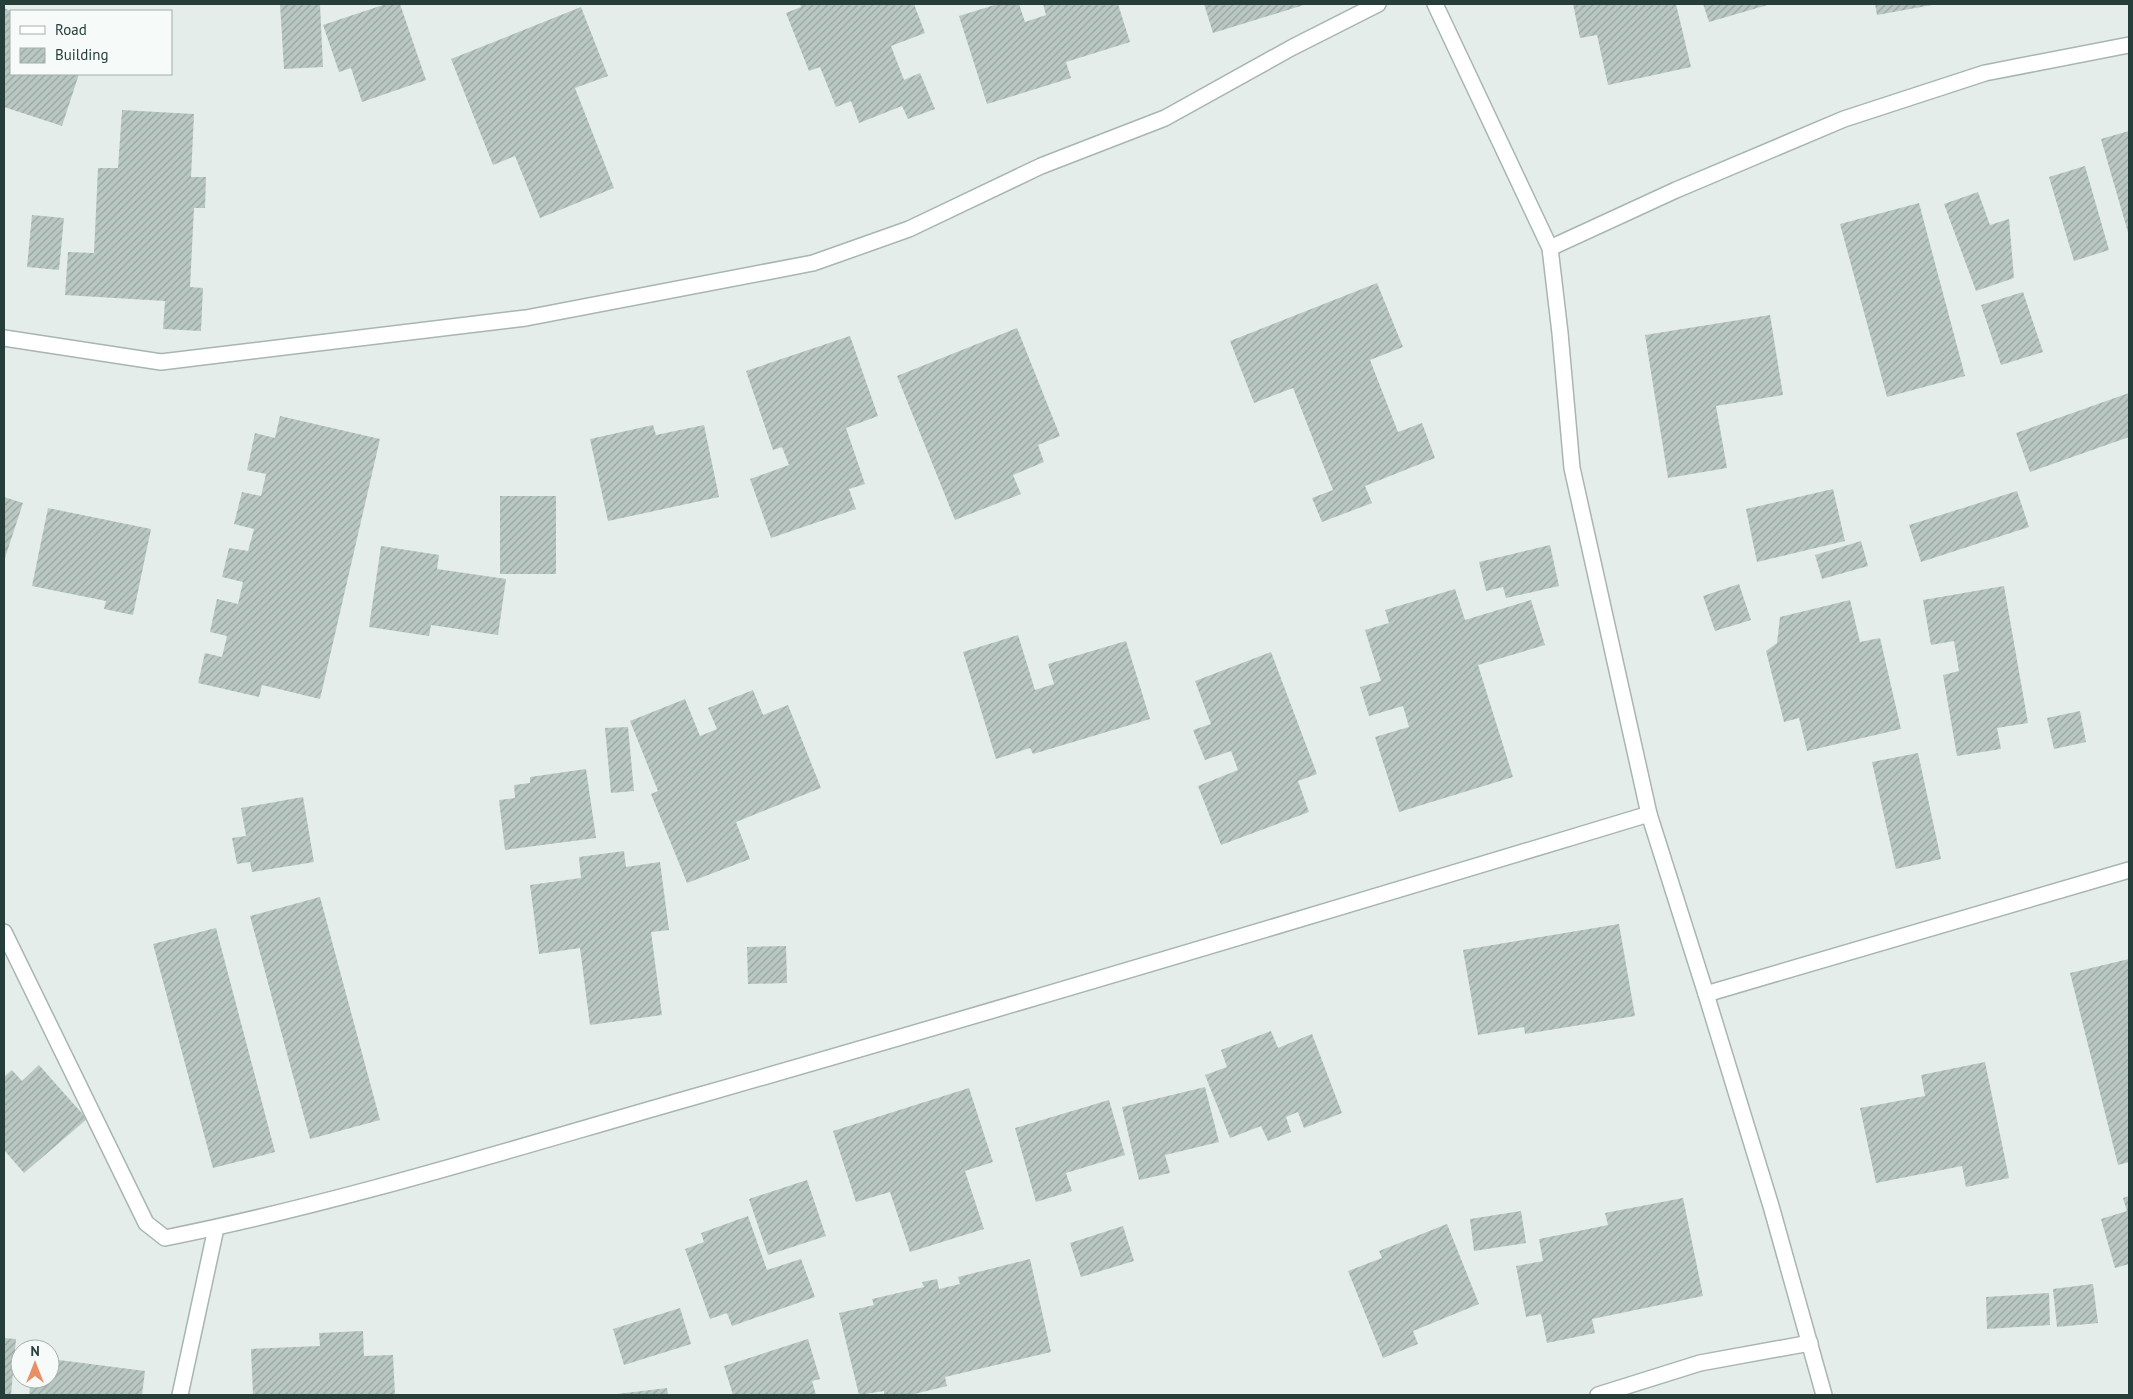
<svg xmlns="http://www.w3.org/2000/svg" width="2133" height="1399" font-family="'PT Sans',sans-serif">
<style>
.building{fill:url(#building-hatch)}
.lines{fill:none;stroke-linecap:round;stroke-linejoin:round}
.minor-casing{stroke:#a8b5b1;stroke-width:18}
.minor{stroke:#fff;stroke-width:15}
</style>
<defs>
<pattern id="building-hatch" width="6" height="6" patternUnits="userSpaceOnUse" patternTransform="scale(1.25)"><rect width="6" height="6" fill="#bac8c3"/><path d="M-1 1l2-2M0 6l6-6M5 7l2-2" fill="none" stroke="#97a49f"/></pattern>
</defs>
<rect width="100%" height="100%" fill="#e5edea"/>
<g class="building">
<polygon points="280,4 320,4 323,67 284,69"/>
<polygon points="386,4 400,4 426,80 362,102 351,68 339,72 323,25"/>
<polygon points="800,4 914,4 925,33 891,46 904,80 920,73 935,109 908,119 902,106 859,123 851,101 836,107 820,67 809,71 786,13 801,7"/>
<polygon points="998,4 1019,4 1025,22 1046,15 1043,4 1118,4 1130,42 1066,62 1071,78 987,104 959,16"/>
<polygon points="1204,4 1307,4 1213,33"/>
<polygon points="1573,4 1676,4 1691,67 1608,85 1597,35 1580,38"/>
<polygon points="1703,4 1771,4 1709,22"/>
<polygon points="1875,4 1932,4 1932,5 1877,15"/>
<polygon points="581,7 608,76 575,88 614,188 540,218 515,156 493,165 451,59"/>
<polygon points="4,8 11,11 11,74 79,74 62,126 4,107"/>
<polygon points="122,110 194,114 191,177 206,177 205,208 194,208 190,287 203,288 201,331 163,329 165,301 65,295 68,252 94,253 98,168 118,168"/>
<polygon points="2129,131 2129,236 2101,139"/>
<polygon points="2085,166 2109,250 2074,261 2049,177"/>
<polygon points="1978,192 1990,225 2009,219 2014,278 1976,291 1944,204"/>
<polygon points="1919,203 1965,376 1887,397 1840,224"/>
<polygon points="32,215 64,218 59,270 27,267"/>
<polygon points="1377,283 1403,347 1370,360 1398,432 1422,423 1435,458 1365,486 1372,503 1322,522 1312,498 1333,490 1293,388 1254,403 1230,341"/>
<polygon points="2023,292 2043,352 2001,365 1981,305"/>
<polygon points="1770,315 1783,395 1716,406 1727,468 1668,478 1645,335"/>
<polygon points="1017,328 1060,436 1038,445 1044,462 1013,475 1021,494 955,520 897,376"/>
<polygon points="850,336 878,416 846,428 865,484 849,489 856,509 771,538 750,479 789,465 782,447 773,450 746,371"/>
<polygon points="2129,393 2129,437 2030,472 2016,433"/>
<polygon points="280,416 380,439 320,699 262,685 259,697 198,683 205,653 222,657 227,636 210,632 217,599 238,604 243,582 222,577 229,548 248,551 254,529 234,524 242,492 261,496 266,474 247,470 255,433 275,438"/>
<polygon points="653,425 656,435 704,425 719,497 608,521 590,439"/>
<polygon points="1833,489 1845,541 1757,562 1746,509"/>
<polygon points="2017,491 2029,527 1921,562 1909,525"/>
<rect x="500" y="496" width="56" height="78"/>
<polygon points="4,497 23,503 4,561"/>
<polygon points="48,508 151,529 133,615 104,609 106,601 32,586"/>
<polygon points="1861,541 1868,566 1822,579 1815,555"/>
<polygon points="1550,545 1559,586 1506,598 1503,587 1486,591 1479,562"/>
<polygon points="381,546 439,555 437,569 506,579 498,635 431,625 429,636 369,627"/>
<polygon points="1739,584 1751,620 1715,631 1703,596"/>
<polygon points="2004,586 2028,723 1997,728 2001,749 1957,756 1943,675 1959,671 1954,641 1931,645 1923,600"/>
<polygon points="1455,589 1465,620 1531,600 1545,645 1478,665 1513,777 1399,812 1375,737 1409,727 1403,706 1369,716 1360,687 1381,681 1365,630 1389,623 1385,610"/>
<polygon points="1850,600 1860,642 1880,638 1901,729 1807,751 1799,718 1784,722 1766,651 1777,643 1780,617"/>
<polygon points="1018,635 1035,690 1054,684 1048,664 1126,641 1150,719 1033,754 1030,748 996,759 963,652"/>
<polygon points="1271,652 1317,774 1298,781 1309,812 1221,845 1198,786 1238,770 1231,751 1205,760 1193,730 1211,724 1195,681"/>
<polygon points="753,690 763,715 788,705 821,788 736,822 750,859 687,883 651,794 658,791 630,721 685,699 700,736 717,729 708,708"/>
<polygon points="2080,711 2086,742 2054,749 2047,718"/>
<polygon points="628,727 634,791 611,793 605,728"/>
<polygon points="1918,753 1941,859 1896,869 1872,762"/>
<polygon points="586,769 596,838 505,850 499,800 515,798 514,785 530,783 530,777"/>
<polygon points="303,797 314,862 252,872 250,862 237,864 232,838 246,836 241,808"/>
<polygon points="624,851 626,867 660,862 669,930 651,932 662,1015 590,1025 580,948 539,954 530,885 581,878 579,857"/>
<polygon points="320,897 380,1120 310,1139 250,916"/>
<polygon points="1619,924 1635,1016 1525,1034 1524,1027 1478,1035 1463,950"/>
<polygon points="216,928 275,1152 213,1168 153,944"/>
<polygon points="786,946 787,983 748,984 747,947"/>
<polygon points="2129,959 2129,1162 2118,1165 2070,973"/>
<polygon points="1271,1031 1278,1048 1312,1034 1342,1113 1304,1128 1298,1112 1286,1117 1291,1132 1268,1141 1261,1126 1230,1138 1205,1075 1227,1067 1221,1050"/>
<polygon points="1985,1062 2009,1178 1966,1187 1962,1166 1876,1183 1860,1108 1925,1096 1921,1075"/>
<polygon points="39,1065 87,1119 24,1173 4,1150 4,1077 12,1070 22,1081"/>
<polygon points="1205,1087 1219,1142 1165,1155 1170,1173 1139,1180 1122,1107"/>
<polygon points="969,1088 993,1162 965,1171 984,1229 910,1252 890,1192 856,1202 833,1131"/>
<polygon points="1109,1100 1125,1155 1066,1173 1072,1191 1036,1202 1015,1128"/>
<polygon points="807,1180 826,1236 768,1255 749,1199"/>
<polygon points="2129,1196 2129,1264 2115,1268 2101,1219 2127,1211 2123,1198"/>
<polygon points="1683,1198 1703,1296 1592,1319 1595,1333 1547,1343 1541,1314 1526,1317 1516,1266 1543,1261 1539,1239 1608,1225 1605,1213"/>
<polygon points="1521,1211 1526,1243 1474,1251 1470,1219"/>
<polygon points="748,1216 767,1270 801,1259 815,1297 732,1326 727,1313 710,1319 685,1249 704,1242 701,1233"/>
<polygon points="1447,1224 1479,1304 1413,1331 1418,1344 1383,1358 1348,1271 1382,1258 1379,1251"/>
<polygon points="1123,1226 1134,1261 1081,1277 1070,1243"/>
<polygon points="1030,1259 1051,1352 945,1377 947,1386 910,1395 884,1395 884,1391 859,1395 839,1313 874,1305 872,1299 924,1287 922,1282 937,1279 939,1289 960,1284 958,1277"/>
<polygon points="2093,1284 2098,1323 2057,1327 2053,1289"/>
<polygon points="2049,1293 2050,1325 1987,1329 1986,1297"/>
<polygon points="680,1308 691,1344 624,1365 613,1329"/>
<polygon points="363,1331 364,1356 393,1355 395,1395 253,1395 251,1349 320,1346 319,1333"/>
<polygon points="4,1338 16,1339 11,1395 4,1395"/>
<polygon points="808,1339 820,1379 812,1381 816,1395 733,1395 724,1366"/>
<polygon points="59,1360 145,1371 142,1395 29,1395 31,1379 50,1379 50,1371 57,1372"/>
<polygon points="667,1388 668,1395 617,1395 617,1394"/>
</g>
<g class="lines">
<g class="minor-casing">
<g id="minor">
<polyline points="1435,4 1550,248 1560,333 1572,468 1649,814 1706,994 1771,1206 1824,1395"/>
<polyline points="1550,248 1676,190 1844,119 1985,73 2129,45"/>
<polyline points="4,338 161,362 526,318 813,263 909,229 1041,166 1165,118 1293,47 1378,4"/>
<path d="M4,932l142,291 19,15c180,-36 356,-92 532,-142 318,-91 635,-186 952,-282"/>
<polyline points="1706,994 2129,870"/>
<polyline points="180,1395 216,1228"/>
<polyline points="1598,1395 1700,1363 1810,1343"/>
</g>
</g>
<use href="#minor" class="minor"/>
</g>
<rect width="2133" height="1399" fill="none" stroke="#253e39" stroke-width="10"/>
<rect x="10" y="10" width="162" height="65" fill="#f6faf8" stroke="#a2afac"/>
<rect x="20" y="26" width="25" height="8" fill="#ffffff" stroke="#a2afac"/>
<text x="55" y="35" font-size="15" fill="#253e39">Road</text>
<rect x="20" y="48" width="25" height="15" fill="url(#building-hatch)" stroke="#a2afac"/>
<text x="55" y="60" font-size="15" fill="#253e39">Building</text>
<g transform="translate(35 1364)"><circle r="24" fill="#f6faf8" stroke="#a2afac"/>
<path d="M0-4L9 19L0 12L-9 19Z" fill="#e88f68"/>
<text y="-8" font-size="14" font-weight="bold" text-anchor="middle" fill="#253e39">N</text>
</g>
</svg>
